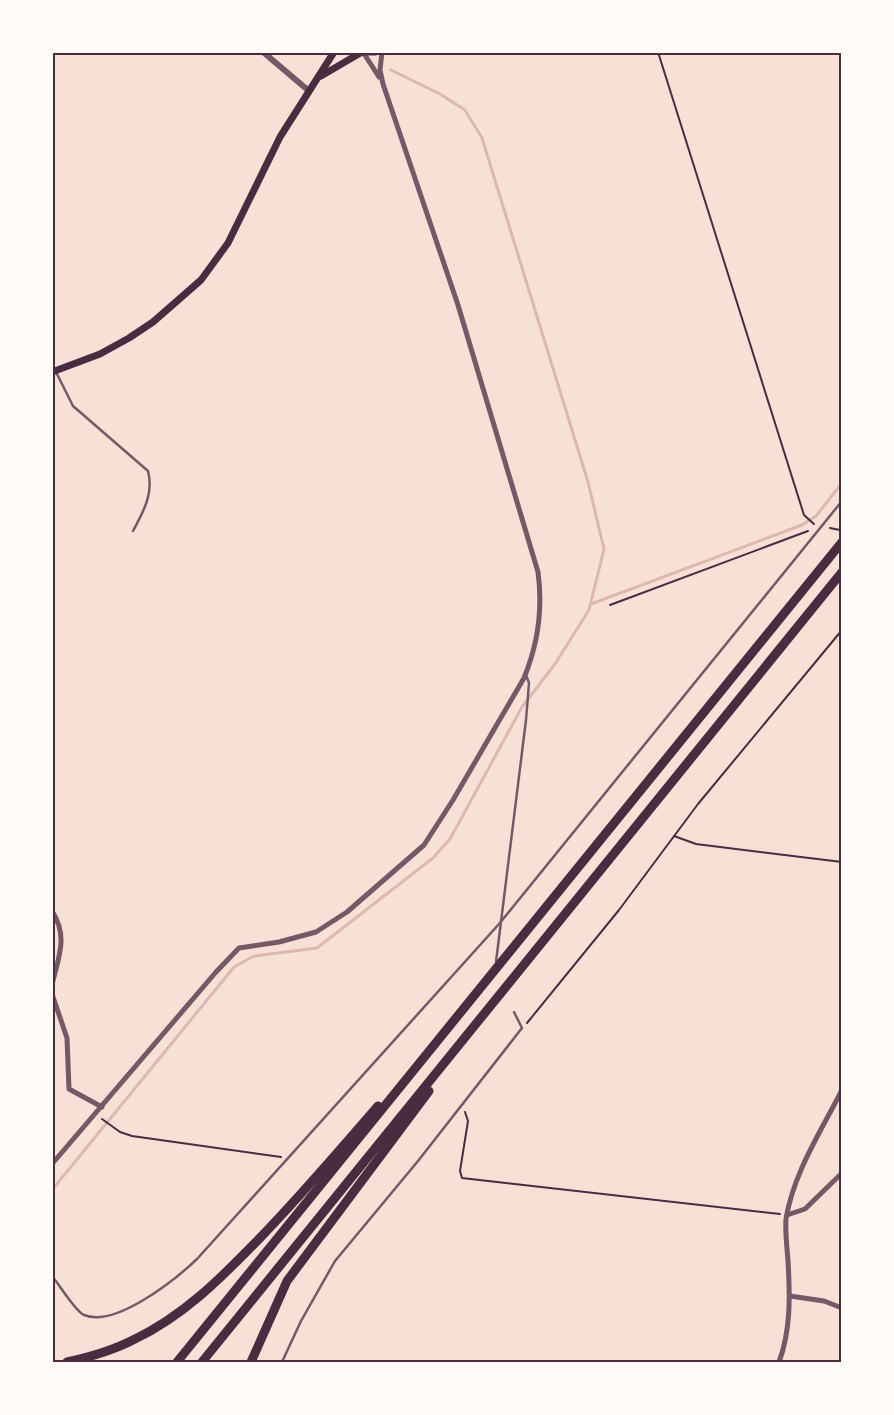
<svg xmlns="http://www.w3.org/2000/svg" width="894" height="1415" font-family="'DejaVu Sans',sans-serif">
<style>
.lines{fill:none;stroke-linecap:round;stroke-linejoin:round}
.stream{stroke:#dcb8b0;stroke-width:3}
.path{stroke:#4a2c40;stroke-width:2}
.service{stroke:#755966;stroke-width:2.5}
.minor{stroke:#755966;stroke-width:5}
.tertiary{stroke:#755966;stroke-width:6}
.secondary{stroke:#4a2c40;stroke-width:7}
.trunk{stroke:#4a2c40;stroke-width:9}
.neatline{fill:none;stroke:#4a2c40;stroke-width:2}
</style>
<rect width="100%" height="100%" fill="#f7e1d7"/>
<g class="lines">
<g class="stream">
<polyline points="591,604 802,525 816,516 842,483"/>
<polyline points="52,1190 234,967 254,956 317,948 433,858 450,839 522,707 555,664 589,610 604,549 588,482 482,138 465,110 440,94 391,70"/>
</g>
<g class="path">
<polyline points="658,52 804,515 814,524"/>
<polyline points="830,528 840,530"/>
<polyline points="610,605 808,531"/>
<polyline points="674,836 696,844 842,862"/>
<polyline points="527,1023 619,910 698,804 842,630"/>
<polyline points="465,1112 468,1121 460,1171 462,1178 780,1214"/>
<polyline points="102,1119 120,1132 132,1136 281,1157"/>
</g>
<g class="service">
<path d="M56,372l17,34 75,65c6,23 -5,41 -15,60"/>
<polyline points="496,962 526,720 529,683 526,675"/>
<path d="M52,1276c7,8 23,35 32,39 31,13 91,-35 113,-56l302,-335 343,-423"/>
<polyline points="282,1362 301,1321 335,1261 418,1161 522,1028 514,1012"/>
</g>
<g class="minor">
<polyline points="363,52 379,77"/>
<path d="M52,911c17,26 6,47 0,74"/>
<polyline points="52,994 67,1038 69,1089 102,1107"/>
<path d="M52,1164l164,-192 23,-24 40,-6 37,-10 31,-20 77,-67 29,-45 71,-122c14,-34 19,-69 14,-106l-80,-267 -75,-221 -3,-14 2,-18"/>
<polyline points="787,1215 805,1209 842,1173"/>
<polyline points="790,1296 824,1301 842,1308"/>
<path d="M779,1362c12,-32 11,-67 9,-101 -1,-14 -3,-28 -2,-42 7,-45 35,-88 56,-129"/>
</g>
<polyline class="tertiary" points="263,52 309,91"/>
<g class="secondary">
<polyline points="365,52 375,52"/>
<polyline points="321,76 362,52"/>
<polyline points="52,372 100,354 129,338 153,322 201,280 228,243 280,137 334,52"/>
</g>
<g class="trunk">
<path d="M67,1362c23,-5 47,-12 68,-23 48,-23 85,-60 121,-97 43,-44 82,-90 122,-136"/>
<polyline points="177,1362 842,542"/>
<polyline points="202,1362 842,572"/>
<polyline points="251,1362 287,1281 429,1091"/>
</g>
</g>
<rect width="894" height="1415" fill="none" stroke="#fffaf5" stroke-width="108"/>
<rect x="54" y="54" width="786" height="1307" class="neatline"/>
</svg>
